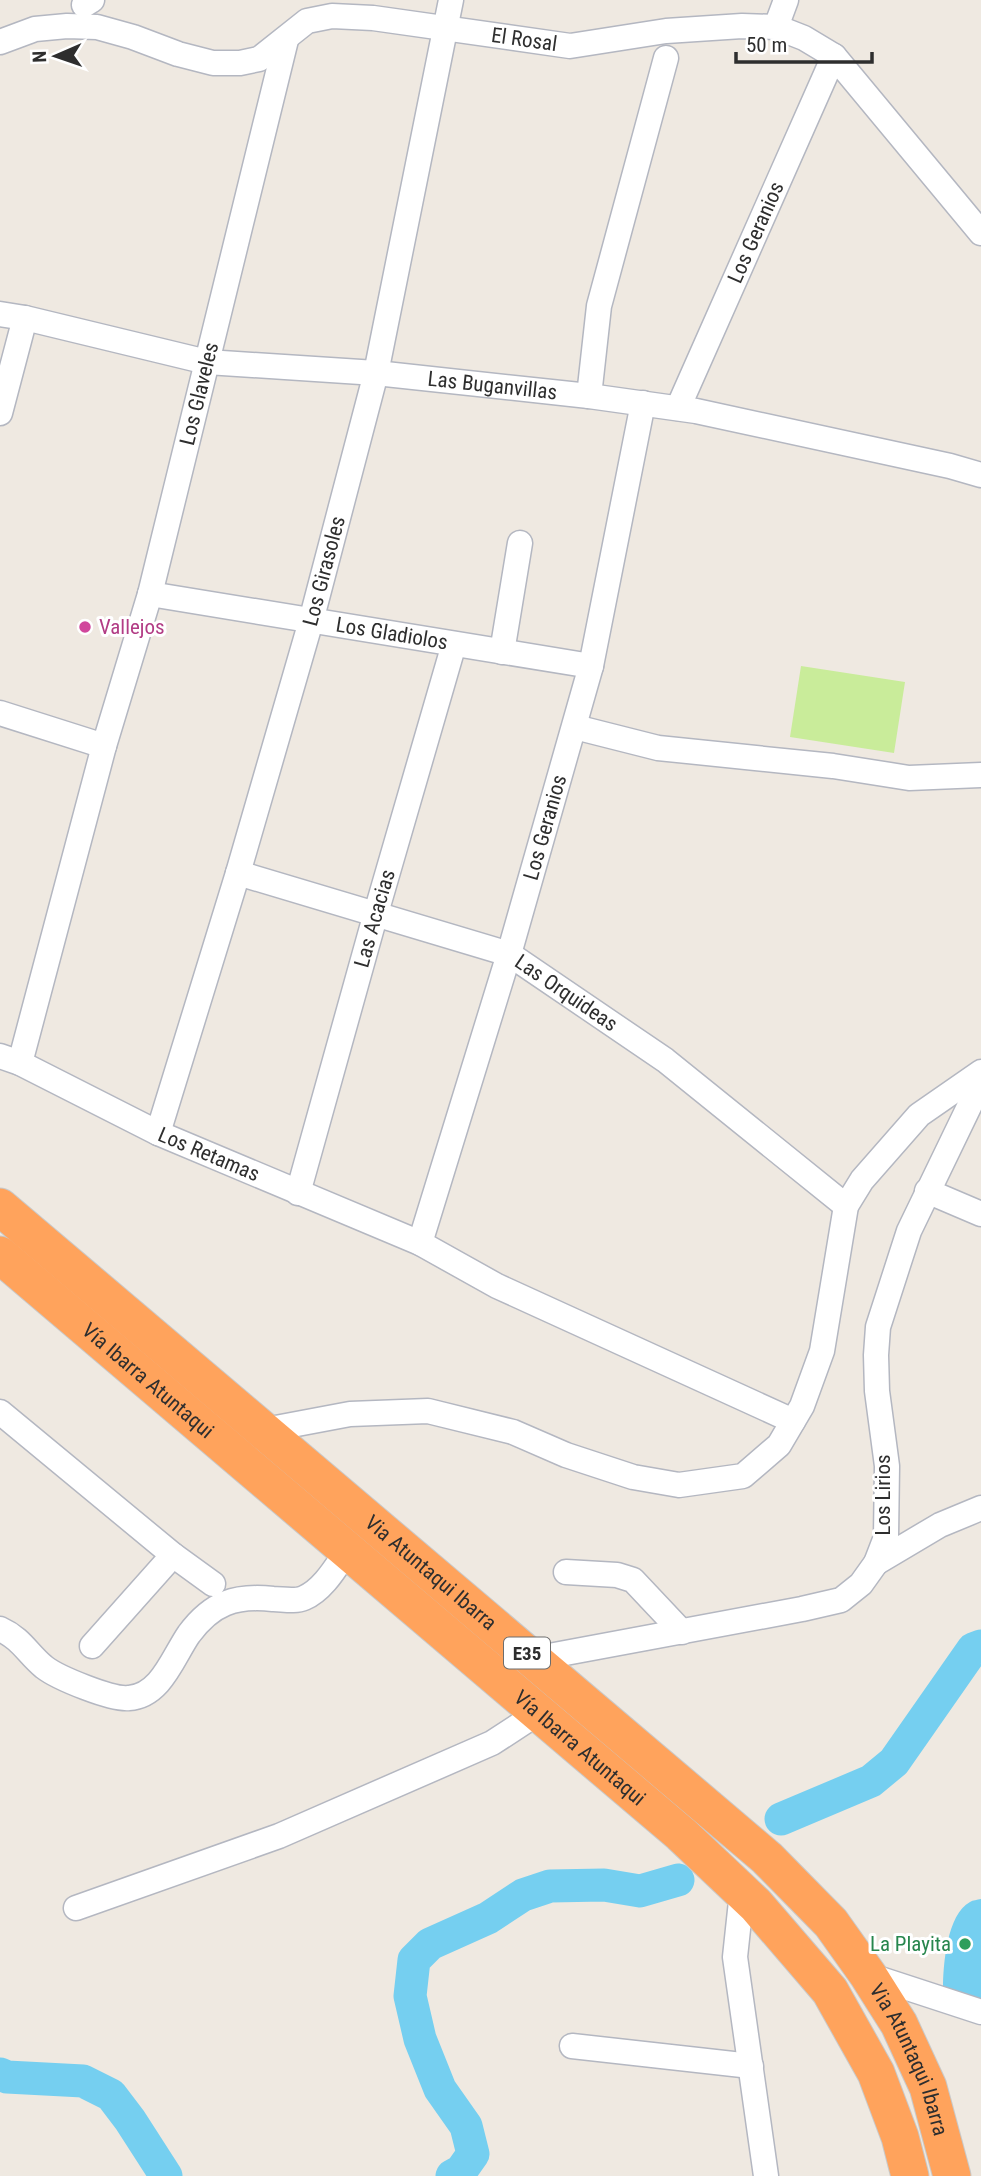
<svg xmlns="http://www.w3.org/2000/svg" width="981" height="2176" font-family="'Roboto Condensed',sans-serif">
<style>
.pitch{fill:#c9ec9a}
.water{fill:#75cff0}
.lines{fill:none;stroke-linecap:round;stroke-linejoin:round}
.river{stroke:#75cff0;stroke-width:33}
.minor-casing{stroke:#b4b7c1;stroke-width:27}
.highway-casing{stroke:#c9c9c9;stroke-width:39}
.minor{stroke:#fff;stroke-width:24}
.highway{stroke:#ffa35c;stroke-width:37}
.hotel-dot{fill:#d1479c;stroke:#fff;stroke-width:2.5}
.leisure-dot{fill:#2e9e5b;stroke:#fff;stroke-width:2.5}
.labels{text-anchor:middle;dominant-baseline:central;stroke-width:6;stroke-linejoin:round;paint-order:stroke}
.shield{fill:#fff;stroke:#6d6d6d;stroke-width:2}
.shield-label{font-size:19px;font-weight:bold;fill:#2e2e2e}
.street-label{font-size:21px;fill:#2e2e2e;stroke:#fff}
.hotel-label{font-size:21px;fill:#b23c85;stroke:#fff;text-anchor:start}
.leisure-label{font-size:21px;fill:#27864d;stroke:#fff;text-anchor:end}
</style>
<rect width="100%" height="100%" fill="#efe9e1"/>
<polygon class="pitch" points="801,666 905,682 894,753 790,737"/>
<path class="water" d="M981,1899v104l-38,-14c0,-24 4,-75 27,-87 3,-2 7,-2 11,-3z"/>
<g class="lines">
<g class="river">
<polyline points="781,1819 871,1781 894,1762 973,1649 981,1646"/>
<polyline points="0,2074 7,2077 83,2081 111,2095 130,2120 166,2176"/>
<polyline points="452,2176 461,2171 473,2154 466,2126 440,2089 420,2039 410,1996 414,1960 430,1944 488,1918 523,1895 550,1886 604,1885 640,1891 678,1880"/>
</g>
<g class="minor-casing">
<g id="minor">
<polyline points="84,5 92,0"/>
<polyline points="776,27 786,0"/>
<path id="s1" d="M0,42l35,-13 32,-3 30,1 36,10 45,17 35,9h27l19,-4 48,-38 25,-5 41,2 197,28 96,-15 76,-5 34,1 28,11 30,18 147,177"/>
<path id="s2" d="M0,314l25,4 182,44 169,11 213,23 107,15 254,55 31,9"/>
<polyline points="589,396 599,306 666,58"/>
<path id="s3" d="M678,408l156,-352"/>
<polyline points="0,413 25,318"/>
<path id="s4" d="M150,594l441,72"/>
<polyline points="502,652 520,543"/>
<polyline points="0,713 104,746"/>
<polyline points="575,727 658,748 833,766 909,778 981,775"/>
<path id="s5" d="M238,873l271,81 156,106 181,146"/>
<path id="s6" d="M0,1056l20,7 138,70 262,110 77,43 296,135"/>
<path id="s7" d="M20,1063l84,-317 46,-152 136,-554"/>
<path id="s8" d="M158,1133l80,-260 73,-252 65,-248 75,-373"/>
<polyline points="927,1191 981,1214"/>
<path id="s9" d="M298,1193l78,-280 78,-269"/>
<path id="s10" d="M420,1243l89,-289 82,-288 52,-263"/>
<polyline points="0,1412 173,1555 213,1584"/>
<polyline points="265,1430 350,1414 428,1411 513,1432 566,1455 633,1477 679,1485 743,1476 779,1445 802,1406 822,1351 846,1206 862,1180 919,1115 981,1072"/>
<polyline points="876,1563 940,1525 981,1508"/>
<polyline points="566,1572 617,1575 633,1580 682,1632"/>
<path d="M0,1629c22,10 27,24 44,38 14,11 68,33 85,31 32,-2 44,-41 60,-64 23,-31 46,-39 84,-35 9,0 22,3 31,-1 19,-8 32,-31 43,-47"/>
<polyline points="92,1646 173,1555"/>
<polyline points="533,1659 802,1609 841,1600 861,1584 876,1563 886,1537 887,1466 877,1391 876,1355 878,1327 909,1231 981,1082"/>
<polyline points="742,1892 735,1957 766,2176"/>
<polyline points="76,1908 279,1836 492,1743 538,1713"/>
<polyline points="868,1975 981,2012"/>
<polyline points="572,2046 751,2066"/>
</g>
</g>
<g class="highway-casing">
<g id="highway">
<path id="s11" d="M0,1207l767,651 64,65 37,52 31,49 29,63 24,89"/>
<path id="s12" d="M0,1255l681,579 75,71 74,86 46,82 24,64 10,39"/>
</g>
</g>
<use href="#minor" class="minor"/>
<use href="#highway" class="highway"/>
</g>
<circle class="hotel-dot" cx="85" cy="627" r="7"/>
<circle class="leisure-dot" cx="965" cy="1944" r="7"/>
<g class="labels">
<rect class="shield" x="504" y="1637.5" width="46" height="31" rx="5"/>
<g class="shield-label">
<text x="527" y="1653">E35</text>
</g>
<g class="street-label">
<text stroke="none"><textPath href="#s1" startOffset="548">El Rosal</textPath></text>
<text stroke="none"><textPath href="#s3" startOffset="192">Los Geranios</textPath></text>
<text stroke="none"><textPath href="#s2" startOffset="499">Las Buganvillas</textPath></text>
<text stroke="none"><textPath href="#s7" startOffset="693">Los Glaveles</textPath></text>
<text stroke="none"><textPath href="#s8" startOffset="586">Los Girasoles</textPath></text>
<text stroke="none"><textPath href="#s4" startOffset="245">Los Gladiolos</textPath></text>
<text stroke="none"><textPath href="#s10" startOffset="434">Los Geranios</textPath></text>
<text stroke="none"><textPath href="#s9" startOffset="285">Las Acacias</textPath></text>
<text stroke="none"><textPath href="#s5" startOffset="352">Las Orquideas</textPath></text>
<text stroke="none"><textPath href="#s6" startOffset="231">Los Retamas</textPath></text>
<text stroke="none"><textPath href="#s12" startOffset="194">Vía Ibarra Atuntaqui</textPath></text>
<text transform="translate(883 1495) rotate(-90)">Los Lirios</text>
<text stroke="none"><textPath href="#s11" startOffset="565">Via Atuntaqui Ibarra</textPath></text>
<text stroke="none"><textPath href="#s12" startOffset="761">Vía Ibarra Atuntaqui</textPath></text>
<text stroke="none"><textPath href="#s11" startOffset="1256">Via Atuntaqui Ibarra</textPath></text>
</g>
<g class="hotel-label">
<text x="99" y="627">Vallejos</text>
</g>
<g class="leisure-label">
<text x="951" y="1944">La Playita</text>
</g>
</g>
<g transform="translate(56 56) rotate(268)" stroke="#ffffff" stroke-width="5" paint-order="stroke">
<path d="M0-5L12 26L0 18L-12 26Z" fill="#2e2e2e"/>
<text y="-10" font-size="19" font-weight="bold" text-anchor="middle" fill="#2e2e2e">N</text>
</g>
<path d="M736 52v10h136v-10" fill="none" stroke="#2e2e2e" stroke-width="3.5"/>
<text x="746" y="52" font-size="21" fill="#2e2e2e" stroke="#ffffff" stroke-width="5" paint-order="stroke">50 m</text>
</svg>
